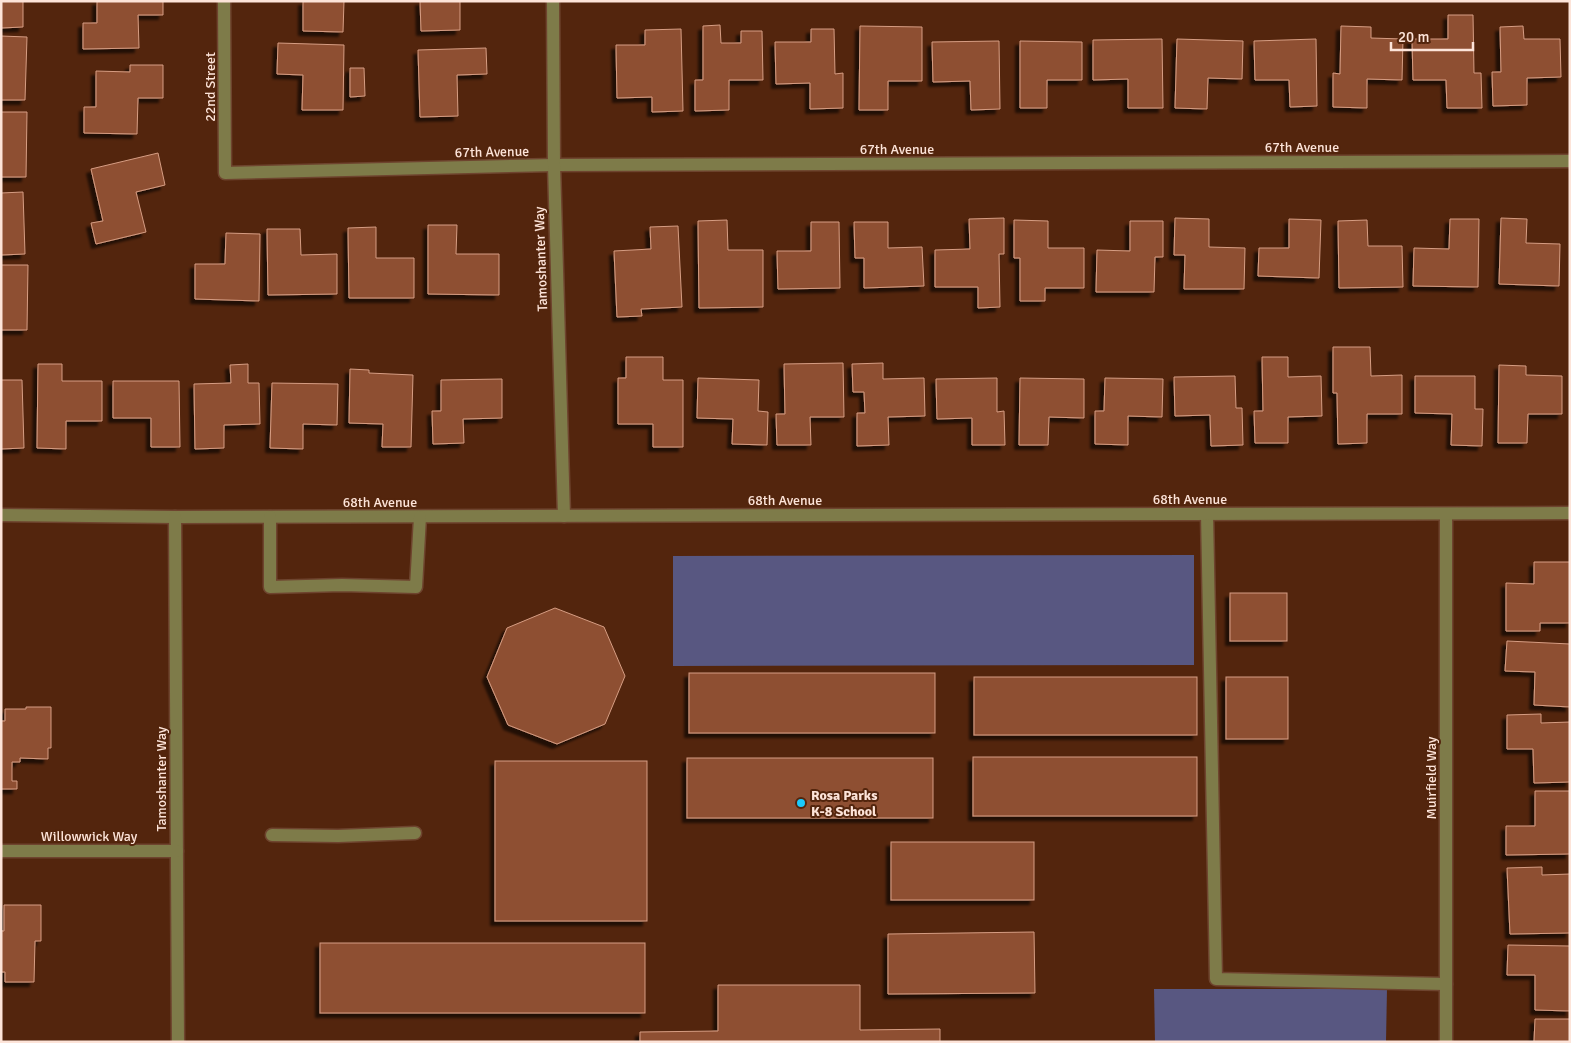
<svg xmlns="http://www.w3.org/2000/svg" width="1571" height="1043" font-family="Signika,sans-serif">
<style>
.green{fill:#585781}
.building{fill:#8e4f32;stroke:#d69d83;filter:url(#shadow)}
.lines{fill:none;stroke-linecap:round;stroke-linejoin:round}
.minor-casing{stroke:#6e442e;stroke-width:15}
.minor{stroke:#7e7b49;stroke-width:12}
.poi-dot{fill:#1bcafc;stroke:#53250d;stroke-width:2}
.labels{text-anchor:middle;dominant-baseline:central;stroke-width:4;stroke-linejoin:round;paint-order:stroke}
.street-label{font-size:14px;fill:#fde4d9;stroke:#53250d}
.poi-label{font-size:14px;font-weight:bold;fill:#fde4d9;stroke:#53250d;text-anchor:start}
</style>
<defs>
<filter id="shadow"><feDropShadow dx="-4.5" dy="4.5" stdDeviation="1" flood-color="#0009"/></filter>
</defs>
<rect width="100%" height="100%" fill="#53250d"/>
<g class="green">
<polygon points="1194,555 1194,665 673,666 673,556"/>
<polygon points="1154,989 1387,989 1386,1042 1155,1042"/>
</g>
<g class="building">
<polygon points="1,1 23,1 23,27 1,28"/>
<polygon points="97,1 163,1 163,15 138,15 139,48 83,49 83,23 97,23"/>
<polygon points="303,1 344,1 343,32 303,31"/>
<polygon points="420,1 460,1 460,30 421,31"/>
<polygon points="1448,15 1473,15 1474,73 1481,73 1482,108 1447,108 1446,80 1413,80 1412,39 1448,39"/>
<polygon points="720,25 721,43 741,43 741,31 762,31 763,80 729,80 729,110 695,111 695,80 703,80 703,26"/>
<polygon points="860,26 922,27 922,81 888,81 888,110 859,110"/>
<polygon points="1341,26 1371,27 1371,38 1403,39 1402,80 1367,79 1367,108 1333,107 1333,73 1340,74"/>
<polygon points="1523,26 1524,39 1560,39 1561,77 1527,78 1527,105 1493,106 1492,72 1501,72 1500,27"/>
<polygon points="681,29 683,111 652,112 652,97 617,98 616,45 645,45 645,30"/>
<polygon points="811,29 834,29 835,74 843,73 843,108 810,109 810,83 776,84 775,42 811,42"/>
<polygon points="1,36 27,37 25,100 1,100"/>
<polygon points="1162,39 1163,108 1128,108 1128,79 1093,80 1093,40"/>
<polygon points="1177,39 1243,41 1242,79 1208,78 1207,109 1175,108"/>
<polygon points="1316,39 1317,106 1290,107 1289,80 1255,80 1254,41"/>
<polygon points="999,41 1000,109 971,110 970,81 933,82 932,42"/>
<polygon points="1020,41 1082,42 1082,80 1047,80 1047,108 1020,108"/>
<polygon points="278,43 344,45 343,110 302,110 303,75 277,74"/>
<polygon points="486,48 487,74 457,75 458,116 420,117 418,50"/>
<polygon points="130,65 163,65 163,98 138,98 137,134 84,133 84,107 96,107 96,71 130,72"/>
<polygon points="350,68 364,68 365,96 350,97"/>
<polygon points="1,112 27,112 26,177 1,177"/>
<polygon points="158,153 165,185 136,192 146,232 96,244 91,223 103,221 91,169"/>
<polygon points="23,192 25,254 1,255 1,193"/>
<polygon points="1004,218 1004,254 999,254 1000,307 978,308 978,287 935,287 935,250 970,249 969,219"/>
<polygon points="1175,218 1209,219 1209,247 1245,248 1244,289 1184,289 1185,255 1174,255"/>
<polygon points="1501,218 1527,219 1526,243 1560,244 1559,286 1499,284"/>
<polygon points="1289,219 1321,220 1319,278 1258,276 1259,248 1289,248"/>
<polygon points="1450,219 1479,219 1478,287 1413,286 1414,248 1449,249"/>
<polygon points="727,220 728,250 763,250 763,307 699,308 698,221"/>
<polygon points="1014,220 1048,221 1048,248 1084,248 1084,288 1045,288 1045,301 1020,301 1020,258 1014,258"/>
<polygon points="1367,220 1368,246 1402,246 1403,287 1339,288 1338,221"/>
<polygon points="1130,221 1163,221 1163,257 1155,257 1154,292 1096,292 1097,250 1130,251"/>
<polygon points="811,222 839,222 840,288 778,289 777,251 811,251"/>
<polygon points="854,222 888,222 888,248 922,247 924,286 864,288 864,258 855,258"/>
<polygon points="428,225 457,225 456,254 499,254 499,295 428,294"/>
<polygon points="678,226 682,307 641,309 642,316 617,317 614,251 651,249 650,227"/>
<polygon points="376,227 376,258 414,258 414,298 349,298 348,228"/>
<polygon points="267,229 300,229 301,255 337,254 337,294 268,295"/>
<polygon points="226,233 260,234 259,301 195,299 195,264 225,264"/>
<polygon points="1,265 28,265 27,330 1,330"/>
<polygon points="1333,347 1370,347 1371,376 1402,375 1402,414 1367,414 1367,443 1338,444 1337,393 1333,393"/>
<polygon points="626,357 663,357 663,380 683,380 683,447 653,447 653,424 618,424 618,378 626,378"/>
<polygon points="1262,357 1288,357 1288,377 1321,376 1322,416 1288,417 1288,443 1255,443 1254,411 1263,411"/>
<polygon points="843,363 844,417 810,417 811,445 777,445 776,414 785,414 784,364"/>
<polygon points="883,363 883,379 924,378 925,416 888,417 889,445 857,446 857,413 865,413 864,392 853,392 852,364"/>
<polygon points="38,364 62,364 62,381 102,381 102,421 66,421 66,449 37,448"/>
<polygon points="248,364 248,383 259,383 260,424 224,425 224,448 195,449 194,384 231,383 230,365"/>
<polygon points="1499,365 1526,366 1526,375 1562,376 1562,414 1528,414 1527,443 1498,443"/>
<polygon points="350,369 369,370 369,373 413,375 411,447 382,447 383,424 349,423"/>
<polygon points="1235,376 1236,408 1242,408 1243,445 1211,446 1210,415 1175,416 1174,377"/>
<polygon points="1415,376 1475,376 1475,409 1483,409 1482,446 1451,445 1452,414 1415,413"/>
<polygon points="698,378 759,380 758,411 768,412 767,445 732,444 733,419 697,418"/>
<polygon points="997,378 997,412 1004,411 1005,445 972,445 972,418 937,419 936,379"/>
<polygon points="1020,378 1084,379 1084,418 1049,417 1048,445 1019,445"/>
<polygon points="1105,378 1163,379 1162,417 1128,416 1128,445 1095,444 1095,411 1104,411"/>
<polygon points="502,379 502,418 463,419 464,443 433,444 432,411 441,411 441,380"/>
<polygon points="1,380 22,380 24,448 1,449"/>
<polygon points="113,381 179,381 180,447 151,447 151,418 113,418"/>
<polygon points="272,383 338,384 337,425 303,424 303,449 270,448"/>
<polygon points="1534,562 1570,562 1570,623 1540,623 1540,631 1506,631 1506,583 1534,584"/>
<rect x="1230" y="593" width="57" height="48"/>
<polygon points="555,608 604,627 625,676 605,724 557,744 508,725 487,677 507,628"/>
<polygon points="1507,641 1570,644 1570,707 1534,705 1535,672 1505,671"/>
<rect x="689" y="673" width="246" height="60"/>
<rect x="974" y="677" width="223" height="58"/>
<rect x="1226" y="677" width="62" height="62"/>
<polygon points="26,707 51,707 51,748 48,748 48,759 20,758 20,762 12,762 12,781 17,781 17,789 1,789 1,721 5,721 5,709 26,709"/>
<polygon points="1541,714 1541,723 1570,722 1570,782 1534,783 1533,749 1507,749 1507,715"/>
<rect x="973" y="757" width="224" height="59"/>
<rect x="687" y="758" width="246" height="60"/>
<rect x="495" y="761" width="152" height="160"/>
<polygon points="1535,791 1570,791 1570,854 1506,855 1506,826 1535,826"/>
<rect x="891" y="842" width="143" height="58"/>
<polygon points="1542,867 1542,875 1570,874 1570,933 1510,934 1507,868"/>
<polygon points="4,905 41,905 41,941 35,941 34,982 5,982 5,972 1,972 1,931 4,931"/>
<polygon points="1034,932 1035,993 888,994 888,934"/>
<rect x="320" y="943" width="325" height="70"/>
<polygon points="1508,945 1570,946 1570,1011 1535,1010 1535,975 1507,975"/>
<polygon points="718,985 860,985 860,1030 940,1029 940,1042 640,1042 640,1032 718,1031"/>
<polygon points="1535,1019 1570,1019 1570,1042 1534,1042"/>
</g>
<g class="lines">
<g class="minor-casing">
<g id="minor">
<polyline points="224,1 225,173 554,165 1570,161"/>
<polyline points="553,1 554,165 564,516"/>
<polyline points="1207,514 1216,979 1446,984"/>
<polyline points="1446,514 1446,1042"/>
<polyline points="1,515 175,517 1570,513"/>
<polyline points="175,517 178,1042"/>
<polyline points="270,517 270,587 342,585 416,587 420,517"/>
<polyline points="272,835 338,836 415,833"/>
<polyline points="1,851 177,851"/>
</g>
</g>
<use href="#minor" class="minor"/>
</g>
<circle class="poi-dot" cx="801" cy="803" r="5"/>
<g class="labels">
<g class="street-label">
<text transform="translate(210 87) rotate(-90)">22nd Street</text>
<text x="1302" y="147">67th Avenue</text>
<text x="897" y="149">67th Avenue</text>
<text transform="translate(492 152) rotate(-1)">67th Avenue</text>
<text transform="translate(541 259) rotate(-92)">Tamoshanter Way</text>
<text x="1190" y="499">68th Avenue</text>
<text x="785" y="500">68th Avenue</text>
<text x="380" y="502">68th Avenue</text>
<text transform="translate(1431 778) rotate(-90)">Muirfield Way</text>
<text transform="translate(161 779) rotate(-90)">Tamoshanter Way</text>
<text x="89" y="836">Willowwick Way</text>
</g>
<g class="poi-label">
<text x="811" y="795">Rosa Parks<tspan x="811" dy="16">K-8 School</tspan></text>
</g>
</g>
<rect width="1571" height="1043" fill="none" stroke="#fde4d9" stroke-width="5"/>
<path d="M1391 42v8h82v-8" fill="none" stroke="#fde4d9" stroke-width="2.5"/>
<text x="1398" y="42" font-size="15" fill="#fde4d9" stroke="#53250d" stroke-width="4" paint-order="stroke">20 m</text>
</svg>
